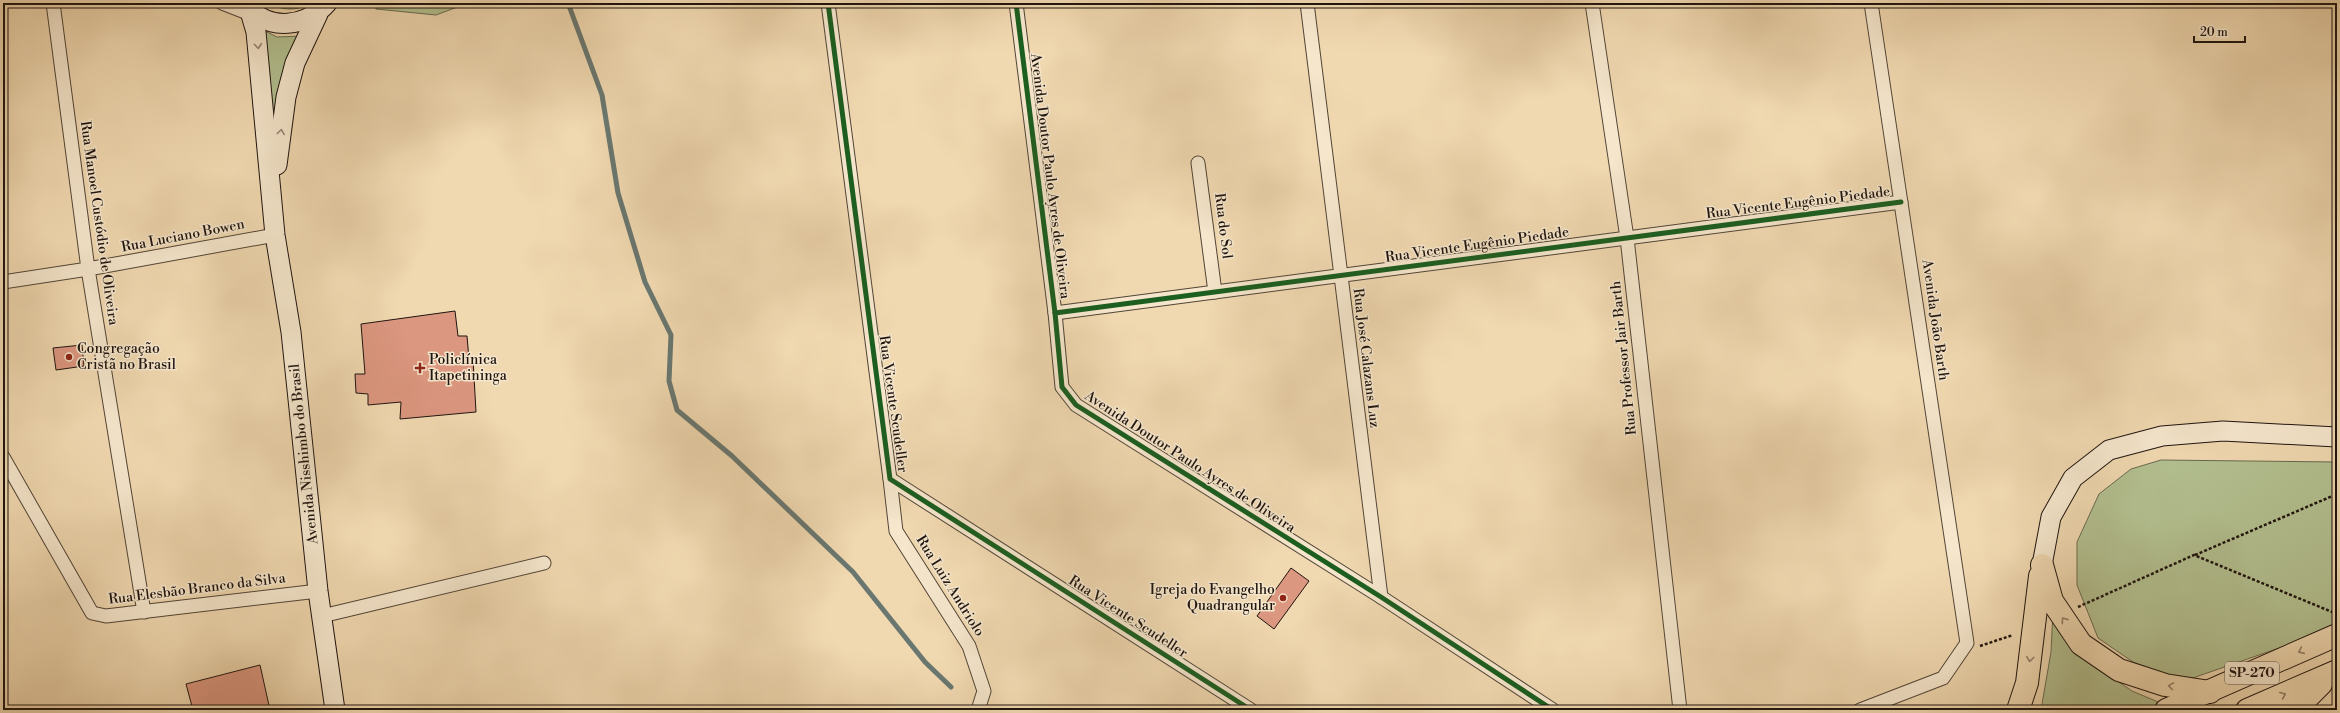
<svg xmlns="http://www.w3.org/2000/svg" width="2340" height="713" font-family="'Libre Bodoni',serif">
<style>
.green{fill:#b3c090;stroke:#686a50}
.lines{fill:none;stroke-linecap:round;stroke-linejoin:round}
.stream{stroke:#697770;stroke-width:5}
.building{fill:#dc9780;stroke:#1e140f}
.minor-casing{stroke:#524537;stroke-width:15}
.secondary-casing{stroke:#1e140f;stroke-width:21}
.motorway-casing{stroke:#1e140f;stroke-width:24}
.path{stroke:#1e140f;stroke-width:2.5;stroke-dasharray:3 2;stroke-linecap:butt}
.minor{stroke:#f5e6cc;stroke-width:13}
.secondary{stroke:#f5e6cc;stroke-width:19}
.motorway{stroke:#f0d8b0;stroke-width:22}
.cycleway-casing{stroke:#f5e6cc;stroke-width:8}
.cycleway{stroke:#1b5e20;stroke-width:5}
.oneway{stroke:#948877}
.oneway2{stroke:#928068}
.poi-dot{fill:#8f2418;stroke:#f5e6cc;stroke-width:1.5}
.labels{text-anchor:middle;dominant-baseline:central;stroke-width:3;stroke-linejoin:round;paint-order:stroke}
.shield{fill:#f5e6cc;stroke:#5e5348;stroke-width:1}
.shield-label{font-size:13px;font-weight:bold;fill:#1e140f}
.street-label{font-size:14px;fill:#1e140f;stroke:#f5e6cc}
.poi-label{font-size:14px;fill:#1e140f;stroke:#f5e6cc;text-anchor:start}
</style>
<rect width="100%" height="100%" fill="#f0d8b0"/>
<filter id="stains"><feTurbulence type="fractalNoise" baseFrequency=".005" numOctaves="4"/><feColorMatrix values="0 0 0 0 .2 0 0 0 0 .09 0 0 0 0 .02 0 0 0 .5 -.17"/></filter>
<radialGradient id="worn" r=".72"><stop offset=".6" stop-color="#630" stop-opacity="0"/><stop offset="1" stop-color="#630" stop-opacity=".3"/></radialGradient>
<g class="green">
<path d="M269,3h42c-14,8 -28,8 -42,0z"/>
<polygon points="375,3 468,3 436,15 376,9"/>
<polygon points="259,28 277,37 302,36 274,146"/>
<polygon points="2161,460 2337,462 2337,628 2184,681 2133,662 2098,638 2077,585 2077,542 2099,494 2131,469"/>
<polygon points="2053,612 2082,657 2132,691 2170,707 2164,710 2041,710 2051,652"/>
</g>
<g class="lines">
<polyline class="stream" points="568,3 602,95 618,193 645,282 671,335 669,381 677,410 732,456 853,572 925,662 951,687"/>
</g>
<g class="building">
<polygon points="455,311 458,336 467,336 469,359 473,359 476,412 400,419 401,402 368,405 368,394 356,393 355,374 365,374 361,324"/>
<polygon points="82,345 84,366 56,370 53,348"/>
<polygon points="1291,568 1309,581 1274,629 1257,616"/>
<polygon points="260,665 270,710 193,710 186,684"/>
</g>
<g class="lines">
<g class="minor-casing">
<g id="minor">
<polyline points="53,3 88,269 144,612"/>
<polyline points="222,3 245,12 247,6"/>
<polyline points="828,3 890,479 1251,710"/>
<polyline points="1016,3 1055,313 1062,387 1076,405 1381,597 1553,710"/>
<polyline points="1307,3 1381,597"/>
<polyline points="1592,3 1627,238 1680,710"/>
<polyline points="1198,163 1215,292"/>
<polyline points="3,282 88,269 275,235"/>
<polyline points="1055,313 1901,202"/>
<polyline points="3,457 92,613 106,616 318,591"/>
<polyline points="890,479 896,531 969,646 984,691 978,710"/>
<polyline points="322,616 544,563"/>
<polyline points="1860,710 1943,678 1967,643 1871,3"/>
</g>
</g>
<g class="secondary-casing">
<g id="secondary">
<path d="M247,6c23,26 59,21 80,-3"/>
<polyline points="249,8 256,32 275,235 291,332 318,591 335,710"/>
<polyline points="277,165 286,97 295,63 318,14"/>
<polyline points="2042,565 2051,517 2073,478 2109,450 2162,436 2223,431 2337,437"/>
</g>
</g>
<g class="motorway-casing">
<g id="motorway">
<polyline points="2042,565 2052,601 2081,644 2119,670 2165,685 2210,692"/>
<polyline points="2018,710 2027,683 2040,576"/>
<polyline points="2166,710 2337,635"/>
<polyline points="2247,710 2337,671"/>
<polyline points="2295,710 2321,684"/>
</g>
</g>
<g class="path">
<polyline points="2195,555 2337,494"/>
<polyline points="2078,607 2194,555 2337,614"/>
<polyline points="1980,646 2013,635"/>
</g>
<use href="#minor" class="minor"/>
<use href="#secondary" class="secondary"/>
<use href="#motorway" class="motorway"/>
<g class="cycleway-casing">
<g id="cycleway">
<polyline points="828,3 890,479 1251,710"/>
<polyline points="1016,3 1055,313 1062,387 1076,405 1381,597 1553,710"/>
<polyline points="1055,313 1901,202"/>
</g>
</g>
<use href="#cycleway" class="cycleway"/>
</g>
<defs><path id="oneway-chevron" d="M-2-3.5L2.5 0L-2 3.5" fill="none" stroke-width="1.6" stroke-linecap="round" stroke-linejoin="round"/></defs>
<g class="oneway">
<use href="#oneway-chevron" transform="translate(258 46) rotate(85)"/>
<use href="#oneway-chevron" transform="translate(281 132) rotate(-82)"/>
</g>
<g class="oneway2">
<use href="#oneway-chevron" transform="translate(2064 620) rotate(-125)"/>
<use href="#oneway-chevron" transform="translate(2301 651) rotate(156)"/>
<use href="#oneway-chevron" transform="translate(2030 659) rotate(97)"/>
<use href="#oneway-chevron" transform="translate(2171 686) rotate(-171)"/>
<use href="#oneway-chevron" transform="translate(2283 695) rotate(-23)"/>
</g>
<g class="poi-dot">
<circle cx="69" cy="357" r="4"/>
<path d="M418 362h4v4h4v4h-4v4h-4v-4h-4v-4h4z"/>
<circle cx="1283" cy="598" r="4"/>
</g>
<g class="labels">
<rect class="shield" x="2225" y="662" width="54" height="22" rx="3"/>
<g class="shield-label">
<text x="2252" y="673">SP-270</text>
</g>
<g class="street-label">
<text transform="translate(1050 176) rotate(83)">Avenida Doutor Paulo Ayres de Oliveira</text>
<text transform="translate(1798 203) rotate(-7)">Rua Vicente Eugênio Piedade</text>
<text transform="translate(99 223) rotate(82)">Rua Manoel Custódio de Oliveira</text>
<text transform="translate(1223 226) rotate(83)">Rua do Sol</text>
<text transform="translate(183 236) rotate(-11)">Rua Luciano Bowen</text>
<text transform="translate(1477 245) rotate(-8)">Rua Vicente Eugênio Piedade</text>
<text transform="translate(1935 320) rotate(82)">Avenida João Barth</text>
<text transform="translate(1366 358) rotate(83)">Rua José Calazans Luz</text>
<text transform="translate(1624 358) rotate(-96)">Rua Professor Jair Barth</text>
<text transform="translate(893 404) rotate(82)">Rua Vicente Scudeller</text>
<text transform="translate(304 454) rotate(-96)">Avenida Nisshimbo do Brasil</text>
<text transform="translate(1190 462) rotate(33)">Avenida Doutor Paulo Ayres de Oliveira</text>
<text transform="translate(950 586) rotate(58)">Rua Luiz Andriolo</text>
<text transform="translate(197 589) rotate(-7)">Rua Elesbão Branco da Silva</text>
<text transform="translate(1128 617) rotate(33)">Rua Vicente Scudeller</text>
</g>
<g class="poi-label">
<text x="77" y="349">Congregação<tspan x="77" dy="16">Cristã no Brasil</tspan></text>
<text x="429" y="360">Policlínica<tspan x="429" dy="16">Itapetininga</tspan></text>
<text x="1275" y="590" text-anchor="end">Igreja do Evangelho<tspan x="1275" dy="16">Quadrangular</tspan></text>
</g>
</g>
<rect width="2340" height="713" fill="none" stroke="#f0d8b0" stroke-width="16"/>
<rect x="4" y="4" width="2332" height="705" fill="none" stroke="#1e140f" stroke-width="2"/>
<rect x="8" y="8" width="2324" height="697" fill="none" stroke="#1e140f"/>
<path d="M2194 36v6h51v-6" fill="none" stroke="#1e140f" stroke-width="2"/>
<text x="2200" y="36" font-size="12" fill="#1e140f" stroke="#f5e6cc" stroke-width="3" paint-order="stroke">20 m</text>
<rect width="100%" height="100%" filter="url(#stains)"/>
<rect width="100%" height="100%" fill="url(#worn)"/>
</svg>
